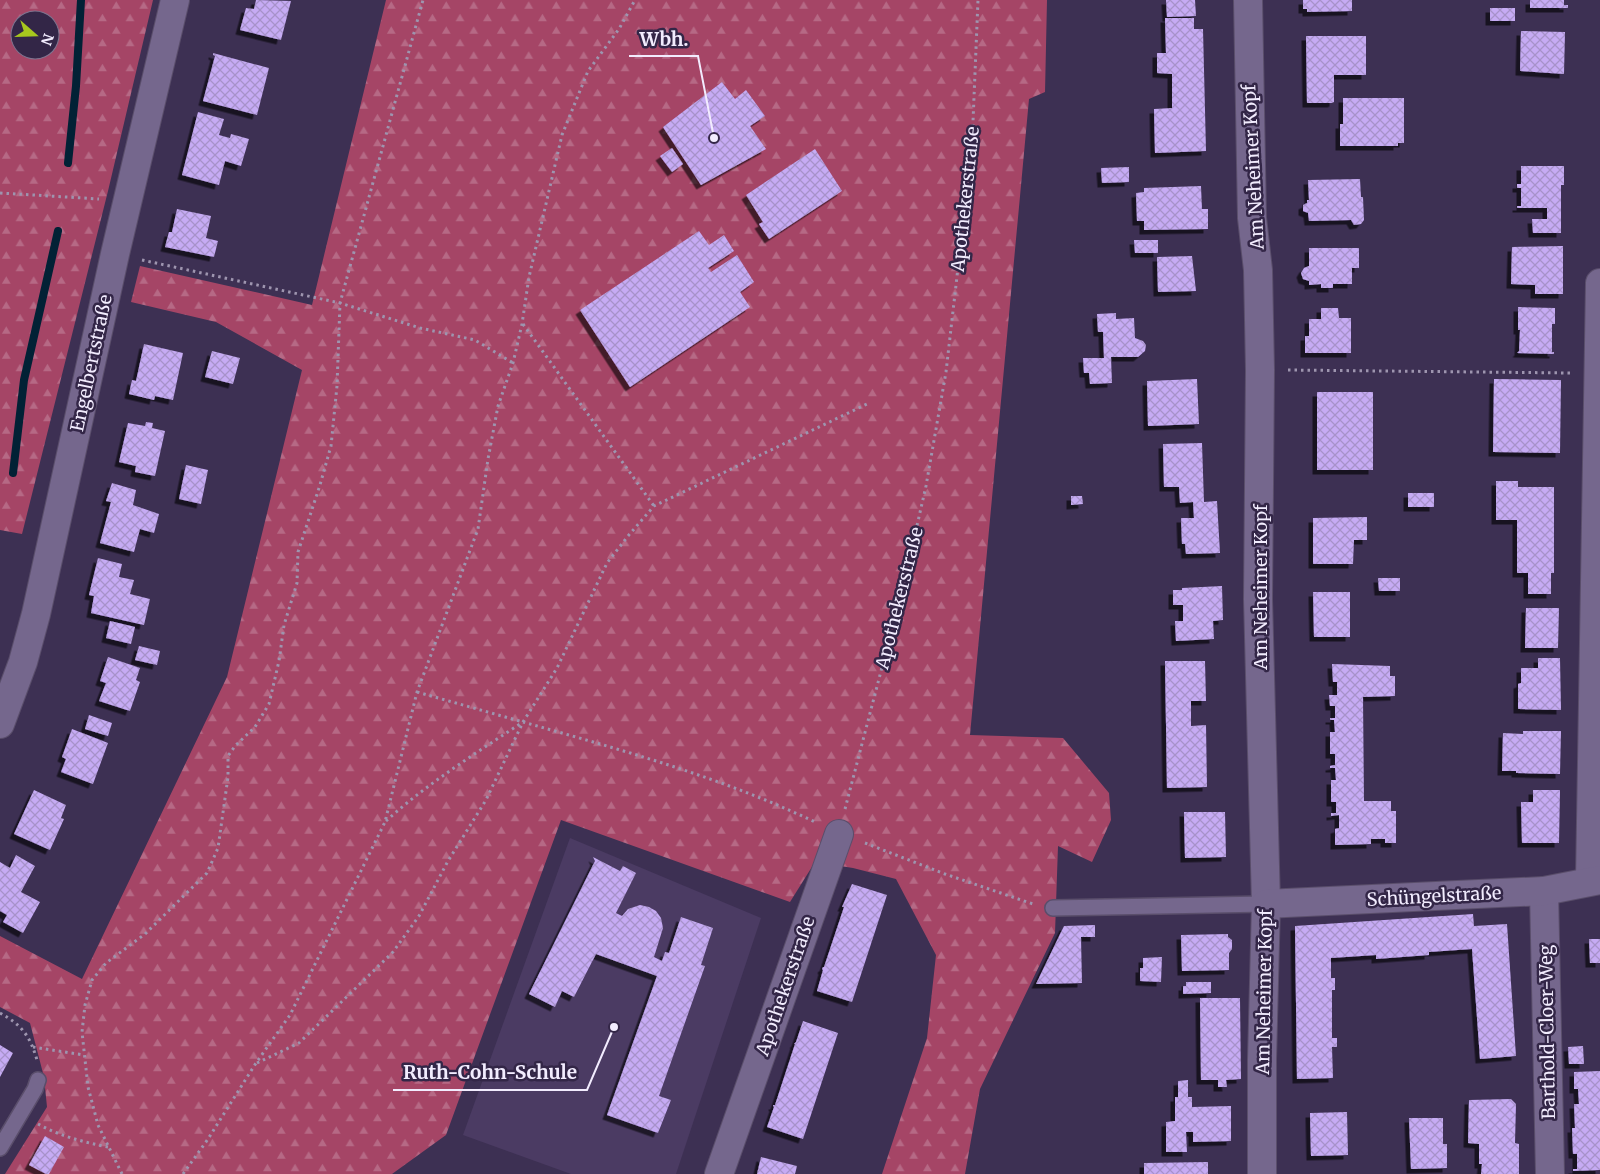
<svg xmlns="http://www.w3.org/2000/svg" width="1600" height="1174" font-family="Merriweather,serif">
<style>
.built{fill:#4b3b63}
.forest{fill:url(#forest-firs);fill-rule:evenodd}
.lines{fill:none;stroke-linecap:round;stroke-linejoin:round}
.stream{stroke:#022135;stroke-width:8}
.building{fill:url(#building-cross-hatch);filter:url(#shadow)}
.lane-casing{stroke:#5a4e6b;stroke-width:18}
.street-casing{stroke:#5a4e6b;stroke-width:30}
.path{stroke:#9e95af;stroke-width:3;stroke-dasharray:2.5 4;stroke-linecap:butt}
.lane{stroke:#75678d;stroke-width:15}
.street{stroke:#75678d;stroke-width:28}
.labels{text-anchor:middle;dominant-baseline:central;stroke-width:5;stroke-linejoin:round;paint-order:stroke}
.street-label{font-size:18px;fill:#f2ecfe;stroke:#332647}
.leader{fill:none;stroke:#f2ecfe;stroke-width:2}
.callout-dot{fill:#f2ecfe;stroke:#332647;stroke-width:2}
.callout-label{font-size:19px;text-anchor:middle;font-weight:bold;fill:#f2ecfe;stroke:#332647;stroke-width:5;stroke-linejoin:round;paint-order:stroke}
</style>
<defs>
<pattern id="forest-firs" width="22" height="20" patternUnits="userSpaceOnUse" patternTransform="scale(1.25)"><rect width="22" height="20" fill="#a54566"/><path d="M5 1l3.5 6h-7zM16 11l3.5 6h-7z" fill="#b66985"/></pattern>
<pattern id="building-cross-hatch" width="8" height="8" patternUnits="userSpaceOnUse" patternTransform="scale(1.25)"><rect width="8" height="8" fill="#c6abf4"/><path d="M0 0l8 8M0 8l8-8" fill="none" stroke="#a792ca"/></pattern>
<filter id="shadow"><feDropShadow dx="-4.5" dy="4.5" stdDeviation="0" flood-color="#0009"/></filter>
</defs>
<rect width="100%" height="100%" fill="#3d3053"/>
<polygon class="built" points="570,838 761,918 676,1174 571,1174 463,1135"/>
<g class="forest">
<path d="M0,0h153l-45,191 -86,343 -22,-4zM20,20h30v30h-30z"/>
<polygon points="386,0 1047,0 1045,92 1029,99 970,735 1063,738 1109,793 1111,820 1092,862 1058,846 1055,933 980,1089 965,1174 882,1174 927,1038 936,955 896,879 853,868 815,862 790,902 561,820 446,1135 392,1174 5,1174 47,1107 44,1077 30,1023 0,1007 0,936 82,979 227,677 302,370 216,322 131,302 140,266 312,305"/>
</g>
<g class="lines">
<g class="stream">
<polyline points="68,163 76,86 81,0"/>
<polyline points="13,473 24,380 58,231"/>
</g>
</g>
<g class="building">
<polygon points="256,0 291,1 281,40 240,30 246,8 254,9"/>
<polygon points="1166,0 1195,0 1196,16 1167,17"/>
<polygon points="1303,0 1352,0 1352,11 1307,12 1307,9 1303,9"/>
<polygon points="1530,0 1564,0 1564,5 1568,5 1568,8 1530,8"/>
<rect x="1490" y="8" width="25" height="13"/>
<polygon points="1165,18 1194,18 1194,29 1203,29 1206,151 1155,153 1154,109 1172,108 1172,74 1157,73 1157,53 1166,53"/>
<polygon points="1521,31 1565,32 1564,74 1520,71"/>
<polygon points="1306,36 1366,36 1366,75 1334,75 1334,102 1332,103 1307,103"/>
<polygon points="213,53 269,68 257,115 203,101 215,56 213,55"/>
<polygon points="722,82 735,99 746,90 765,116 750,126 766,149 701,185 663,127"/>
<polygon points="1343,98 1404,98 1404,143 1398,143 1398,146 1340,146 1340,124 1343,124"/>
<polygon points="198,112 224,119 219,135 230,138 231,134 249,139 241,166 225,161 219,185 182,175"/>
<polygon points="672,148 683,164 672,172 660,156"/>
<polygon points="815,149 842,191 769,239 759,224 763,222 746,195"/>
<polygon points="1521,166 1564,166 1564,185 1561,185 1561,233 1533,233 1532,219 1547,219 1547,208 1517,208 1517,206 1521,206 1521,188 1517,188 1517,184 1521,184"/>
<polygon points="1129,167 1129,182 1102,183 1101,168"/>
<polygon points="1360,179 1361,197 1363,197 1364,220 1361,224 1354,225 1351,220 1309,221 1308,213 1303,211 1303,205 1307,203 1307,200 1309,200 1308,180"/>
<polygon points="1201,186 1202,209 1208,209 1208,229 1144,230 1144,221 1137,221 1136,193 1144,192 1144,188"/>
<polygon points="177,209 211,216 206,238 218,241 214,257 165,247 169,232 172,232"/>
<polygon points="699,231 709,245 724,235 734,251 708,268 711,272 737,255 754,282 740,292 750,307 630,387 580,310"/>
<polygon points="1134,240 1158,240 1158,253 1135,253"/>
<polygon points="1563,246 1563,294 1535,294 1535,285 1511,284 1512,247"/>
<polygon points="1309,248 1359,248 1359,268 1352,268 1352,284 1333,284 1333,288 1321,288 1321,284 1309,285 1309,281 1303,279 1301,273 1304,268 1309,266"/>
<polygon points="1192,256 1196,291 1158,292 1157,257"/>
<polygon points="1518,307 1555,308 1555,324 1552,324 1552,352 1554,352 1554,354 1517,353 1519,351 1520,330 1518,330"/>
<polygon points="1321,308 1338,308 1339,318 1351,318 1351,353 1305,353 1305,336 1309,336 1309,319 1321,319"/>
<polygon points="1116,313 1116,319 1134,318 1135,338 1143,341 1146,345 1145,351 1138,357 1111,357 1112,383 1090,384 1089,373 1084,373 1083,358 1104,358 1103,332 1098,332 1097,314"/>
<polygon points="144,344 183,353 173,400 155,396 154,400 129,394 132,380 136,381"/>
<polygon points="212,351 240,358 233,384 205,377"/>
<polygon points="1197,379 1199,424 1148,426 1147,381"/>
<polygon points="1494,379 1561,380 1560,453 1493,452"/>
<rect x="1317" y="392" width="56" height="78"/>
<polygon points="146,422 153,423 152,428 165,431 155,476 135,472 136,466 119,462 128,423 145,426"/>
<polygon points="1202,443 1204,502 1217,501 1220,553 1186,554 1185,544 1182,544 1181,518 1194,518 1193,502 1180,503 1179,487 1164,487 1163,444"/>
<polygon points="186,465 208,470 201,504 179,499"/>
<polygon points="1496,481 1518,481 1518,487 1554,487 1554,573 1551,573 1551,594 1528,594 1528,573 1517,573 1517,520 1496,520"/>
<polygon points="112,483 136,490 133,505 159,514 154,533 140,529 134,552 100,543 111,502 106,501"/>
<rect x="1408" y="493" width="26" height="14"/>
<polygon points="1071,496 1082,496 1083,504 1071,505"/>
<polygon points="1367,517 1367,540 1354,540 1353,564 1313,564 1313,518"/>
<polygon points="98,558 122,564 119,577 134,580 130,594 150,599 144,625 91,613 94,596 89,595"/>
<polygon points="1378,578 1400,578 1400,591 1379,591"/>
<polygon points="1222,586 1223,620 1213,621 1214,639 1176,641 1175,621 1183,621 1183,605 1173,605 1173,590 1182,590 1182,588"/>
<polygon points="1313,592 1350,592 1350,637 1314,637"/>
<polygon points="1526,608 1559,608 1558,648 1525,648"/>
<polygon points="110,621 135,627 131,644 106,638"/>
<polygon points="139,646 160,651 157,665 135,660"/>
<polygon points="108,657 140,668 136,680 140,682 130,711 99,701 106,683 100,681"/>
<polygon points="1538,658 1560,658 1561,710 1518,709 1518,684 1521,683 1521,668 1538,668"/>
<polygon points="1165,661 1205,661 1206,701 1191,701 1191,726 1206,725 1207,787 1167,788"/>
<polygon points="1332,664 1390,666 1390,676 1395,676 1395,696 1363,697 1364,801 1391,801 1391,811 1396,811 1396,843 1385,843 1385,839 1371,839 1371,844 1335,845 1335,829 1339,828 1339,815 1331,816 1331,813 1336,813 1336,802 1331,802 1331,780 1336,780 1335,768 1330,768 1330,766 1335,765 1335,754 1330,754 1330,732 1335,732 1334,720 1330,720 1330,718 1335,718 1335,706 1330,706 1329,695 1337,695 1337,682 1333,682"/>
<polygon points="89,715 112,723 108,736 85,729"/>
<polygon points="72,729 108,743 93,784 61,772 66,759 62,757"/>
<polygon points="1523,731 1561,731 1560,774 1516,773 1516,771 1502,771 1503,733 1523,734"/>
<polygon points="34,790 66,805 61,818 64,819 50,850 14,834"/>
<polygon points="1533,790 1560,790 1559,843 1522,843 1521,802 1533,802"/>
<polygon points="1184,812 1225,812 1226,857 1185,858"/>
<polygon points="16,855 35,866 21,892 40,902 23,933 3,922 7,915 0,911 0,862 10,868"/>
<polygon points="593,857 620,871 623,866 636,873 616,913 622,916 628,909 640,905 649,907 656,911 661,918 663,928 654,957 662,961 665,952 669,953 681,917 713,928 701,965 705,966 659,1096 671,1100 658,1133 607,1115 657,976 596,954 574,997 562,991 555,1007 529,994 595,861"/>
<polygon points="852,884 887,895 852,1002 817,991 823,970 822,969 823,967 824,967 844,907 842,907"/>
<polygon points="1473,914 1474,926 1507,924 1516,1056 1480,1059 1472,949 1429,952 1429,955 1376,959 1376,955 1331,958 1331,978 1335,978 1335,990 1332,990 1332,1038 1337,1038 1337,1047 1332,1047 1333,1078 1297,1079 1295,926"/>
<polygon points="1095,925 1095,937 1081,937 1082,983 1036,984 1064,926"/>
<polygon points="1228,934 1228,937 1232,940 1232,949 1229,953 1229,970 1182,971 1181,935"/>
<polygon points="1589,939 1600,939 1600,963 1590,963"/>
<polygon points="1162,957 1161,982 1140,981 1140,968 1143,968 1143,958"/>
<polygon points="1186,982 1211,982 1211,993 1183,994 1183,986 1186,986"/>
<polygon points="1200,998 1240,998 1241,1079 1226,1080 1227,1087 1218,1087 1218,1080 1201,1080"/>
<polygon points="803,1021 838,1033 803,1139 767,1127 774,1107 773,1106 773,1105 775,1105 795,1044 794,1044 796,1042"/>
<polygon points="0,1045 13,1053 0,1077"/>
<polygon points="1583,1046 1584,1064 1569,1064 1568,1047"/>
<polygon points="1600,1071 1600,1170 1573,1171 1573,1169 1577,1169 1577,1154 1573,1154 1572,1128 1575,1128 1574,1104 1579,1104 1578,1089 1574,1089 1574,1072"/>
<polygon points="1188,1080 1188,1097 1192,1097 1192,1107 1231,1106 1231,1141 1193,1142 1193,1132 1186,1132 1187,1152 1166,1152 1166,1122 1175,1121 1175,1097 1178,1097 1178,1081"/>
<polygon points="1511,1099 1516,1104 1515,1143 1519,1144 1519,1174 1481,1174 1482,1164 1479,1164 1479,1144 1468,1143 1469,1100"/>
<polygon points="1347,1112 1348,1155 1311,1156 1310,1113"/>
<polygon points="1409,1118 1443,1118 1443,1144 1447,1144 1447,1168 1411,1169"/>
<polygon points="45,1136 64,1147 49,1174 46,1174 29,1165"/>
<polygon points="761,1157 797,1166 795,1174 757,1174"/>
<polygon points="1208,1162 1208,1174 1144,1174 1144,1163"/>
</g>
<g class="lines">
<g class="lane-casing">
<g id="lane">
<polyline points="1053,908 1266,904"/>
<polyline points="0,1148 35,1089 38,1080"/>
</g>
</g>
<g class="street-casing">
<g id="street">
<polyline points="1248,0 1252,218 1258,270 1260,370 1258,599 1266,904 1262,1060 1262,1174"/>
<polyline points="0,724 23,662 36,614 115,254 175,0"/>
<polyline points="1590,881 1600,283"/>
<polyline points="1544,891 1550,1174"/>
<polyline points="1266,904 1544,891 1600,880"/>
<polyline points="719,1174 839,834"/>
</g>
</g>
<g class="path">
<polyline points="0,193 99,199"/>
<polyline points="142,260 340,303 420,328 475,340 513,363"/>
<polyline points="523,324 654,506"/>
<polyline points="1288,370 1572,373"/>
<polyline points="417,692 523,722"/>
<polyline points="845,809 904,583 926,486 946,372 972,146 978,0"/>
<path d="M386,821c42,-38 90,-68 137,-99 99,28 200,56 292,100"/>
<polyline points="865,843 945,874 1033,904"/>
<path d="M0,1013c22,12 30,23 37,47"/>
<polyline points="33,1047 84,1055"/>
<polyline points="257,1063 299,1043 393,952 419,916 448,861 486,800 523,722 557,668 607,563 628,536 654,506 867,404"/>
<path d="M38,1124c22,12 45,18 70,23"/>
<polyline points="122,1174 98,1125 88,1087 82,1032 85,1005 92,980 106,963 145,934 207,873 218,848 228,777 228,756 235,746 255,727 269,704 279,661 284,625 297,583 298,552 320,485 331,446 337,386 340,303 423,0"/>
<polyline points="183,1174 208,1139 256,1063 290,1015 385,822 417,692 478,529 488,459 498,406 513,363 522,324 529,277 562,135 588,71 619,29 635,0"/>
</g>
<use href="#lane" class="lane"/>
<use href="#street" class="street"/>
</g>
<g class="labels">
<g class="street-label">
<text transform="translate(1253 167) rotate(-93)">Am Neheimer Kopf</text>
<text transform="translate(965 199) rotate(-84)">Apothekerstraße</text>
<text transform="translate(91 363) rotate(-78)">Engelbertstraße</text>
<text transform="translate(1260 587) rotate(-90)">Am Neheimer Kopf</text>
<text transform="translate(899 598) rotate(-76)">Apothekerstraße</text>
<text transform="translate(1434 896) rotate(-3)">Schüngelstraße</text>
<text transform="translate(785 986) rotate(-71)">Apothekerstraße</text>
<text transform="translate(1264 992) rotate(-89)">Am Neheimer Kopf</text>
<text transform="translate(1547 1032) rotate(-91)">Barthold-Cloer-Weg</text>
</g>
</g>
<path class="leader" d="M714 138L698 56H629M614 1027L587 1090H393"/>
<g class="callout-dot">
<circle cx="714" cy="138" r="5"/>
<circle cx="614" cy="1027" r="5"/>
</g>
<g class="callout-label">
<text x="664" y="46">Wbh.</text>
<text x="490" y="1079">Ruth-Cohn-Schule</text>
</g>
<g transform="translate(35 35) rotate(110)"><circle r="24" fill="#332647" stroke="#7f7590"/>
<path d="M0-4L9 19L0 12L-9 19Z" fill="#a7c71e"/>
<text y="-8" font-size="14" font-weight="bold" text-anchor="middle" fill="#f2ecfe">N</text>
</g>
</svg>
